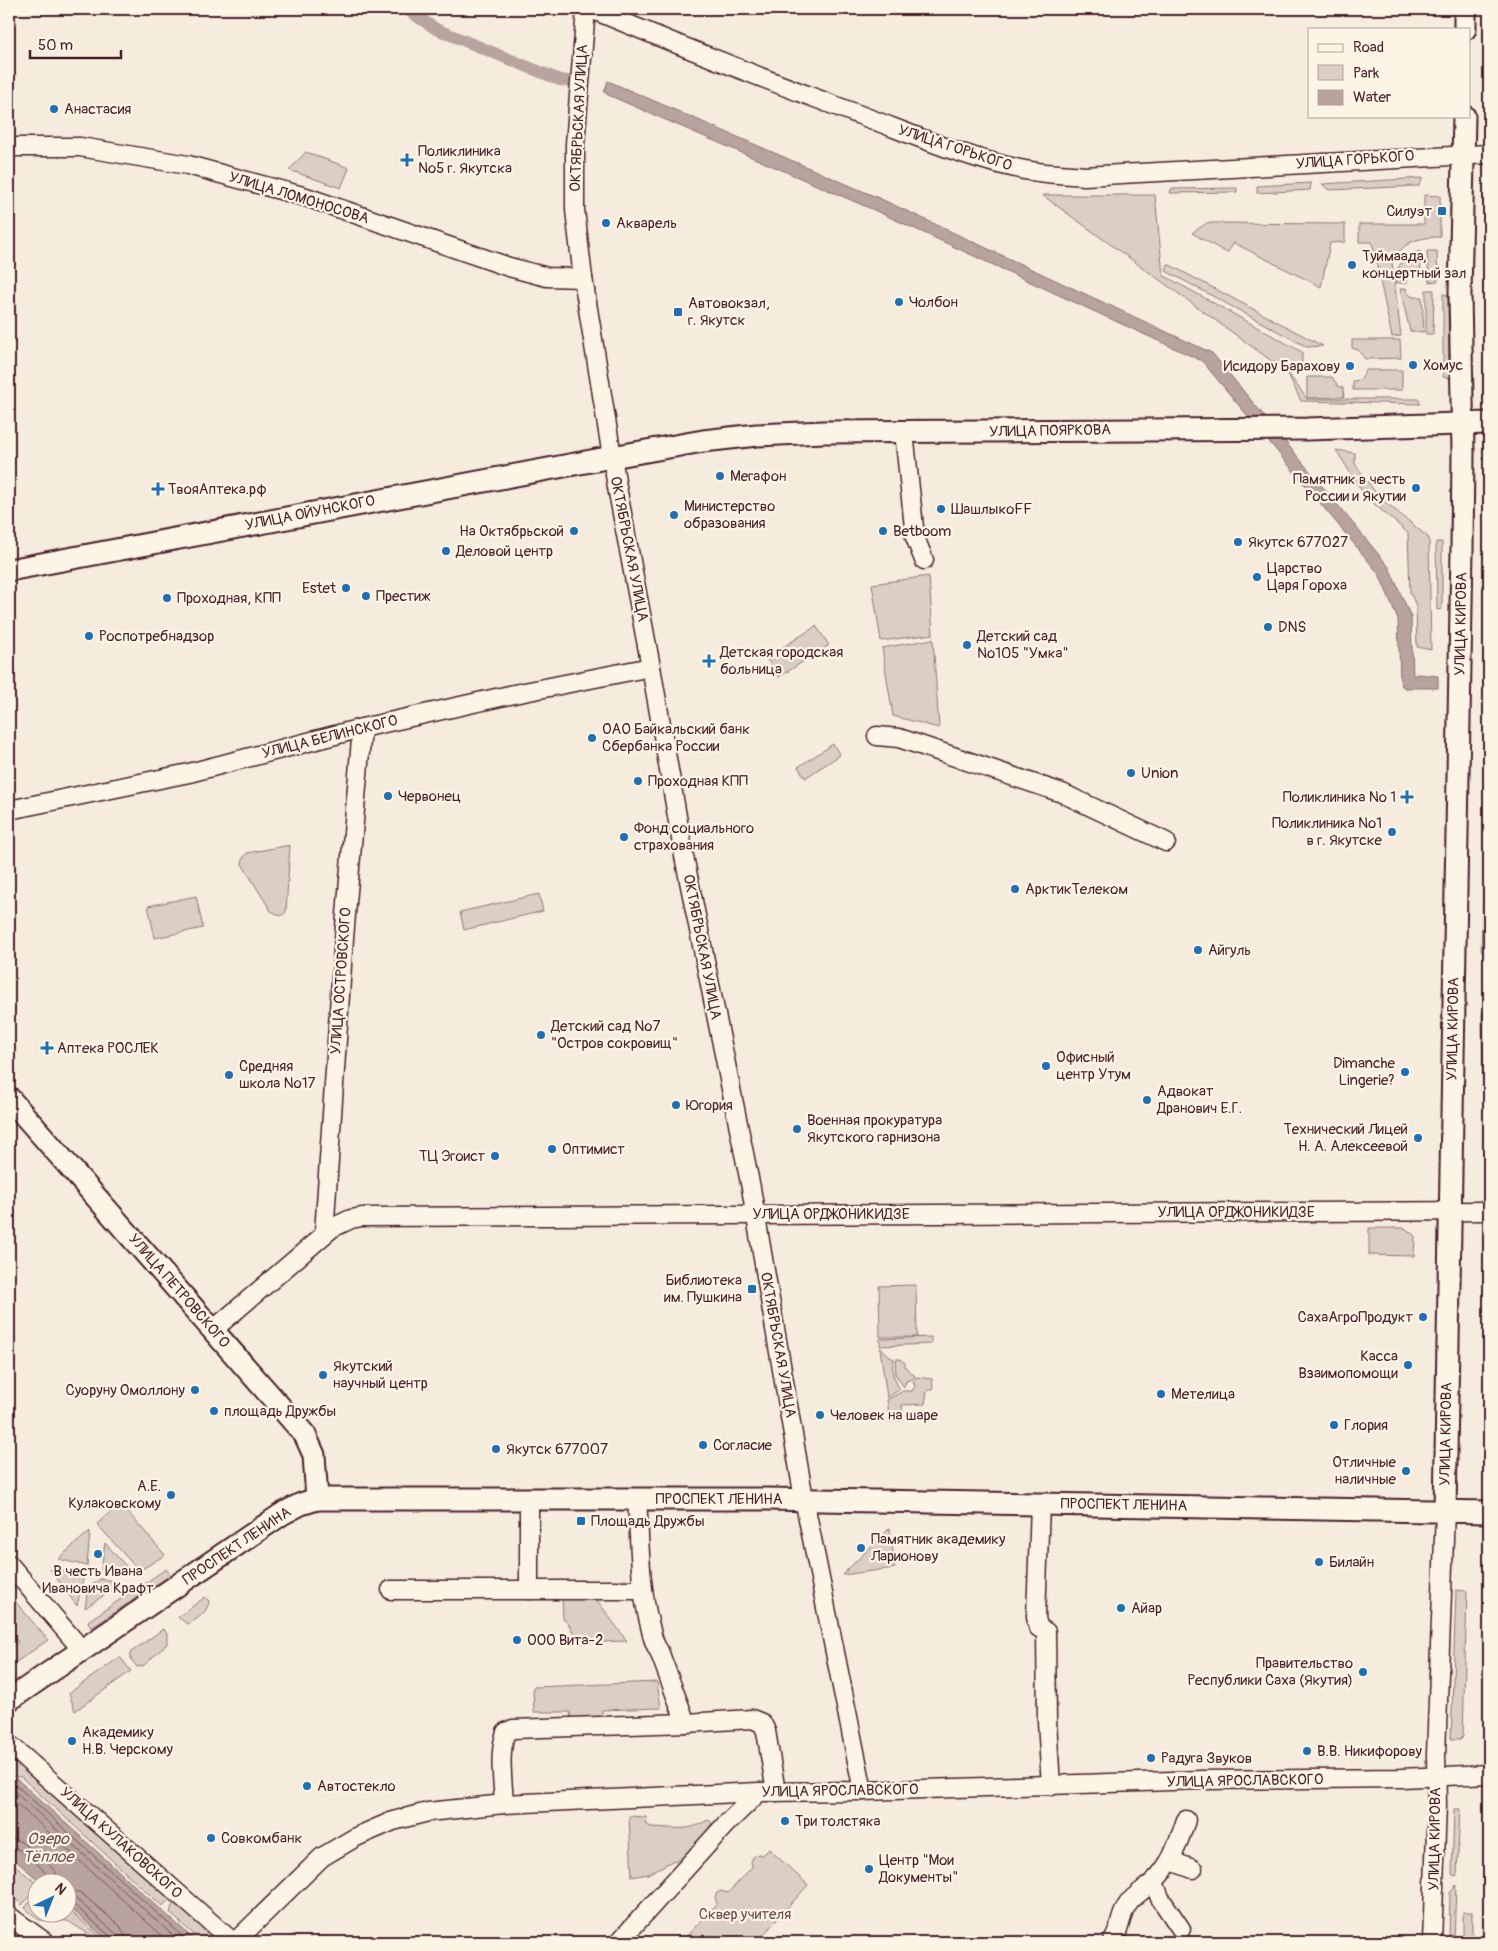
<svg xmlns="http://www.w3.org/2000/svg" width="1498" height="1951" font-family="Pangolin,sans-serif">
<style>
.green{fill:#dbcec4;stroke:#927678}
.water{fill:#b8a39e;stroke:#8c6e70}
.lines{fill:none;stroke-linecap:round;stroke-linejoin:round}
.shore{stroke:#765459;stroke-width:1}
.canal{stroke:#b8a39e;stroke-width:12}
.minor-casing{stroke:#4a1f2b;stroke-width:21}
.major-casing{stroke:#4a1f2b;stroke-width:25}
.minor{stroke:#fcf5e5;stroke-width:18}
.major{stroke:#fcf5e5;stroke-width:21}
.poi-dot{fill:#1f6fb2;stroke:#fcf5e5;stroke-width:2}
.labels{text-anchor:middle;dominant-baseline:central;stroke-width:4.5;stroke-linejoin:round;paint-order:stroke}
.poi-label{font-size:15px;fill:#4a1f2b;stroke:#fcf5e5;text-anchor:start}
.street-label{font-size:15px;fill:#4a1f2b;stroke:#fcf5e5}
.park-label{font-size:15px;fill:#6e4b51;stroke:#fcf5e5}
.water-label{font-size:16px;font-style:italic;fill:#704d53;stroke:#fcf5e5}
</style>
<rect width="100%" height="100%" fill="#f5ecde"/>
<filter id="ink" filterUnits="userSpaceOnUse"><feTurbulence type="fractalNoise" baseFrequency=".02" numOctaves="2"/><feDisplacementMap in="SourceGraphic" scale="10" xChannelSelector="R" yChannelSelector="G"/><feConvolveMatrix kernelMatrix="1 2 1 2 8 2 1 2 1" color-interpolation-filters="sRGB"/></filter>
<g filter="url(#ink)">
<g class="green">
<polygon points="306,152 349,168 341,188 289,170"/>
<polygon points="1423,178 1419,186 1329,190 1322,184"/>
<polygon points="1311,183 1310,190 1257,193 1257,186"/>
<polygon points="1237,188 1237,192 1170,193 1171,189"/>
<polygon points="1042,195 1155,195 1163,275 1302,352 1302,371 1288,373 1307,399 1419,399 1420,404 1301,401 1287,372"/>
<path d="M1424,195l16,1v41c-22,0 -37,5 -48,25l9,74 -9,1 -20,-95h-13v-18h65z"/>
<polygon points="1207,223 1345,224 1345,242 1330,243 1321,287 1234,243 1227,253 1192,233"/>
<path d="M1420,251l1,26 -8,-2 -6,2v6h-11c-1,-17 8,-27 24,-32z"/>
<polygon points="1427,251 1437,251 1438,281 1429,282"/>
<polygon points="1168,264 1323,346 1307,347 1166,271"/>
<polygon points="1406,288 1407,293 1413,297 1422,297 1424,332 1410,331 1400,289"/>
<polygon points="1426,290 1434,290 1433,334 1426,334"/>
<polygon points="1443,294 1448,295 1449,378 1443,377"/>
<polygon points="1352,340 1400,340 1401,358 1365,359 1358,350 1352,348"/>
<polygon points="1366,370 1402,370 1402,390 1353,390 1353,381 1360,380"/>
<polygon points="1307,377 1332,377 1338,386 1343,388 1344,397 1307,398"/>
<polygon points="1336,450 1355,453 1355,464 1378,496 1429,538 1431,650 1417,647 1416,606 1410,592 1408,533 1365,496"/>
<polygon points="1436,542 1442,542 1442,609 1437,610"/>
<polygon points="929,576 933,634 881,641 872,584"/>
<polygon points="816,626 829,645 779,677 766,658"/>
<polygon points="933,639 939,728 893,716 882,648"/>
<polygon points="833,744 840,755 805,778 798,767"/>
<polygon points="290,845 286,912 281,916 271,911 242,864 243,858 247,853"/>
<polygon points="1483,888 1489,888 1488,956 1481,950"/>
<polygon points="539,894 543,911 464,930 460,912"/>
<polygon points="196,896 203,928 155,938 148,906"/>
<polygon points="1482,1013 1489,1013 1489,1092 1483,1092"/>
<polygon points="1369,1228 1405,1228 1415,1236 1414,1256 1369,1255"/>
<polygon points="916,1285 917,1337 880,1337 879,1286"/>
<polygon points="931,1337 931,1344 880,1346 880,1339"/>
<path d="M880,1348c8,4 8,9 14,11 -3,13 -1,19 6,30l-13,9z"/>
<polygon points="896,1359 900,1359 905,1363 905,1367 915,1376 911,1380 906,1381 904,1387 895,1374"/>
<polygon points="916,1377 932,1379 933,1389 927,1391 925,1404 902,1405 903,1420 890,1422 887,1400 903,1391 912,1391 915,1386 913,1381"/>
<polygon points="120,1503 165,1555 139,1571 97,1524"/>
<polygon points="890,1528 895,1568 842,1575"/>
<polygon points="90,1531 87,1566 58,1559"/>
<polygon points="105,1543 134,1575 101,1570"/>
<polygon points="50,1569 84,1575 77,1606"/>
<polygon points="166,1569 171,1575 91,1628 88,1621"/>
<polygon points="100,1579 117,1581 118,1586 85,1608 88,1588"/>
<polygon points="1456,1590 1467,1591 1463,1736 1460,1739 1451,1739"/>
<polygon points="9,1594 48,1640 9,1667 9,1650 18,1642 9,1632"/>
<polygon points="594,1596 627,1641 579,1643 568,1623 563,1619 562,1597"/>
<path d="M205,1597l4,4c-1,11 -13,20 -22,23l-9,-7z"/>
<polygon points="163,1629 167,1633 167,1644 143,1666 137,1667 130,1658 130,1653"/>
<polygon points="120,1657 131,1671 75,1711 69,1693"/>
<polygon points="657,1682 661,1708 602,1710 602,1719 571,1721 570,1712 534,1712 533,1687"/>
<polygon points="19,1758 174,1896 162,1906 21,1777 12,1776 9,1777 9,1765"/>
<polygon points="1454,1809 1460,1809 1457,1876 1452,1874"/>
<path d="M629,1816l17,1 1,8 4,2c14,0 34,4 47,-2 4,-1 6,-4 11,-5l3,3 -11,18 -13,17 -16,3 -24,13 -16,3z"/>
<polygon points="769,1849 808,1885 757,1942 681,1942 717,1904 715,1897 717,1893 721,1891 728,1893 752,1867 751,1862 753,1857 758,1854 763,1855"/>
<polygon points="9,1860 37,1884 37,1888 22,1905 9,1893"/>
<polygon points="1456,1885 1454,1942 1449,1942 1450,1893"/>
<polygon points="37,1893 38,1914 68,1914 68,1909 105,1941 101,1942 68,1921 39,1920 25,1908"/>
<polygon points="178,1899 225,1942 202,1942 170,1913 172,1906"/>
<rect x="1463" y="1912" width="9" height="30"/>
</g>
<g class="water">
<polygon points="608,81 881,199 1212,353 1389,567 1411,617 1413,676 1417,674 1438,676 1438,688 1405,688 1402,686 1400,680 1398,619 1379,574 1202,361 874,210 608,95 604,92"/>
<polygon points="17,1779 197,1942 109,1942 68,1906 68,1884 42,1883 9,1855 9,1783"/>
</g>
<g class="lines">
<g class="shore">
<polyline points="9,1787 17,1786 189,1942"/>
<polyline points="9,1793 16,1793 180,1942"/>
<polyline points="9,1801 14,1801 169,1942"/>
<path d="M9,1838c12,0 39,23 46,34 2,3 3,7 3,12"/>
<path d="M9,1846c11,0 41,26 42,38"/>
<polyline points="68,1889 81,1893 120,1926 124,1933 126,1942"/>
<polyline points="68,1896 76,1899 114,1932 118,1936 119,1942"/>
<polyline points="68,1903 73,1904 110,1936 112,1942"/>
</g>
<polyline class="canal" points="406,9 436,29 560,80 569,81"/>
<g class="minor-casing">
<g id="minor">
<polyline points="586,9 575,144 575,210 583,278 617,487 651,667 684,856 751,1188 804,1499 863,1791"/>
<path d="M591,9c87,36 173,70 261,103 55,20 110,45 168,57 21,5 43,5 64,7l405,-22"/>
<polyline points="9,147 80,147 188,165 306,197 509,267 547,277 583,278"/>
<polyline points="904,432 915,537 924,560"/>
<polyline points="877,736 899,738 1062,793 1166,842"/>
<polyline points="9,810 189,773 362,728 514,694 651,667"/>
<polyline points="324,1234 343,950 362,728"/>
<polyline points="213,1330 332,1228 351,1219 362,1217 1489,1211"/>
<path d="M637,1499c3,42 2,85 13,127 2,8 3,17 9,25l27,72 66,-4 10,4 4,8 10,61"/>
<polyline points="1040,1504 1036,1617 1038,1627 1046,1632 1047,1721 1051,1786"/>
<polyline points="9,1564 82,1650"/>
<polyline points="391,1590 643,1590"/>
<polyline points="529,1590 529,1500"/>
<polyline points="9,1744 233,1942"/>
<path d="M504,1804c-1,-23 -6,-50 2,-72l7,-3 173,-6"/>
<polyline points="1171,1861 1193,1869"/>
<polyline points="1154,1882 1160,1898 1181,1929"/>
<polyline points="9,1916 45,1942"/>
<polyline points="235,1942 322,1857 356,1837 393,1821 428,1812 504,1804 759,1792 863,1791 1202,1780 1401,1778 1489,1774"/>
<polyline points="619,1942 726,1824 759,1792"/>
<path d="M1112,1942c9,-11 7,-26 16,-38 7,-10 18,-15 26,-23 18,-17 24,-38 32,-61"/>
<polyline points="1432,1942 1437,1804 1436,1755 1445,1511"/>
</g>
</g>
<g class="major-casing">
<g id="major">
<polyline points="1465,29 1465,9"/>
<polyline points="9,570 612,457 703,441 757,435 824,432 1307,429 1489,423"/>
<polyline points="9,1098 305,1435 314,1455 317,1499"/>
<polyline points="1445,1511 1462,550 1463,453 1460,294 1464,116"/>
<polyline points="9,1700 282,1514 301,1504 317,1499 766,1499 1489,1512"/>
</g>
</g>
<use href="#minor" class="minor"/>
<use href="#major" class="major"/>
</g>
</g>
<g class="poi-dot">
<circle cx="54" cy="109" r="5"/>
<path d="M404.5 152.5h5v5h5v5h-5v5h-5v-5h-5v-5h5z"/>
<rect x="1437" y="206" width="10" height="10" rx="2.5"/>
<circle cx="606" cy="223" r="5"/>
<circle cx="1352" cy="265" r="5"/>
<circle cx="899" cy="302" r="5"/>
<rect x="673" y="307" width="10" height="10" rx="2.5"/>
<circle cx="1413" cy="365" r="5"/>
<circle cx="1350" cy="366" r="5"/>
<circle cx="720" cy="476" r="5"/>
<circle cx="1416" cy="488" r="5"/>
<path d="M155.5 481.5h5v5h5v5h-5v5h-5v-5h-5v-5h5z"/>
<circle cx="941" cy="509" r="5"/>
<circle cx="674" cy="515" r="5"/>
<circle cx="574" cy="531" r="5"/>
<circle cx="883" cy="531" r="5"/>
<circle cx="1238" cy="542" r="5"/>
<circle cx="446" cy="551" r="5"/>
<circle cx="1257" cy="577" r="5"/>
<circle cx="346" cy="588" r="5"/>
<circle cx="366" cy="596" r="5"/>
<circle cx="167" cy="598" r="5"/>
<circle cx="1268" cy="627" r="5"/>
<circle cx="89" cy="636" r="5"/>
<circle cx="967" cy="645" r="5"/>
<path d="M706.5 653.5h5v5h5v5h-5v5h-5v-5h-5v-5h5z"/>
<circle cx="592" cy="738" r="5"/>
<circle cx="1131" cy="773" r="5"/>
<circle cx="638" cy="781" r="5"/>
<circle cx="388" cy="796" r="5"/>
<path d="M1404.5 789.5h5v5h5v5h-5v5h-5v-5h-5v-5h5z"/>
<circle cx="1392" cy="832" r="5"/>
<circle cx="624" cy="837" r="5"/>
<circle cx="1015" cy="889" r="5"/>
<circle cx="1198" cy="950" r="5"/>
<circle cx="541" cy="1035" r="5"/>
<path d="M44.5 1040.5h5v5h5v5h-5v5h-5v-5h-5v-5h5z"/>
<circle cx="1046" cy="1066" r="5"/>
<circle cx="1405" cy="1072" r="5"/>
<circle cx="229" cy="1075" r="5"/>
<circle cx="1147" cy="1100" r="5"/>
<circle cx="676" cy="1105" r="5"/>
<circle cx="797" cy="1129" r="5"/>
<circle cx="1418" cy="1138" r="5"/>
<circle cx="552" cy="1149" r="5"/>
<circle cx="495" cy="1156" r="5"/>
<rect x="747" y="1284" width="10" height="10" rx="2.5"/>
<circle cx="1423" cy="1317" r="5"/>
<circle cx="1408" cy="1365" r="5"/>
<circle cx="323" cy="1375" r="5"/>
<circle cx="195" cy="1390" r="5"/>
<circle cx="1161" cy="1394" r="5"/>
<circle cx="214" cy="1411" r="5"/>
<circle cx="820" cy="1415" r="5"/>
<circle cx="1334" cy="1425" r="5"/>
<circle cx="703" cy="1445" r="5"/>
<circle cx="496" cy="1449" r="5"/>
<circle cx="1406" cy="1471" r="5"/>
<circle cx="171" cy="1495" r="5"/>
<rect x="576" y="1516" width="10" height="10" rx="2.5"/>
<circle cx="861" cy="1548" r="5"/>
<circle cx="98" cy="1554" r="5"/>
<circle cx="1319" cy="1562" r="5"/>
<circle cx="1121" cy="1608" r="5"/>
<circle cx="517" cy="1640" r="5"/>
<circle cx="1363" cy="1672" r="5"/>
<circle cx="72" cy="1741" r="5"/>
<circle cx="1307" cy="1751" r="5"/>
<circle cx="1151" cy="1758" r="5"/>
<circle cx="307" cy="1786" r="5"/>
<circle cx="785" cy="1821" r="5"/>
<circle cx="211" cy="1838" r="5"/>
<circle cx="869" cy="1869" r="5"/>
</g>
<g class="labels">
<g class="poi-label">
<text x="64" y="109">Анастасия</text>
<text x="418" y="151">Поликлиника<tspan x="418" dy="17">№5 г. Якутска</tspan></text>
<text x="1432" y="211" text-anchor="end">Силуэт</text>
<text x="616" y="223">Акварель</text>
<text x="1362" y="256">Туймаада,<tspan x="1362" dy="17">концертный зал</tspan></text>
<text x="909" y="302">Чолбон</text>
<text x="688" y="303">Автовокзал,<tspan x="688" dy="17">г. Якутск</tspan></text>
<text x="1423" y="365">Хомус</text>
<text x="1340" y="366" text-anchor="end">Исидору Барахову</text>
<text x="730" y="476">Мегафон</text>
<text x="1406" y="479" text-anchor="end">Памятник в честь<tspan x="1406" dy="17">России и Якутии</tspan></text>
<text x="168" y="489">ТвояАптека.рф</text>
<text x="684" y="506">Министерство<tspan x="684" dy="17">образования</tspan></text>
<text x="951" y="509">ШашлыкоFF</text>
<text x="564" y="531" text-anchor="end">На Октябрьской</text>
<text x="893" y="531">Betboom</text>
<text x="1248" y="542">Якутск 677027</text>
<text x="456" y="551">Деловой центр</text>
<text x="1267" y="568">Царство<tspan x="1267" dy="17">Царя Гороха</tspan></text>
<text x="336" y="588" text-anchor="end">Estet</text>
<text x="376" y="596">Престиж</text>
<text x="177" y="598">Проходная, КПП</text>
<text x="1278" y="627">DNS</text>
<text x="99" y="636">Роспотребнадзор</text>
<text x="977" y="636">Детский сад<tspan x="977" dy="17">№105 "Умка"</tspan></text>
<text x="720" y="652">Детская городская<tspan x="720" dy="17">больница</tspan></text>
<text x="602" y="729">ОАО Байкальский банк<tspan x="602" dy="17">Сбербанка России</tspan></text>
<text x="1141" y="773">Union</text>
<text x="648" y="781">Проходная КПП</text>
<text x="398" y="796">Червонец</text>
<text x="1396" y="797" text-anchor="end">Поликлиника № 1</text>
<text x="1382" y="823" text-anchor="end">Поликлиника №1<tspan x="1382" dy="17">в г. Якутске</tspan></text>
<text x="634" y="828">Фонд социального<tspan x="634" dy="17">страхования</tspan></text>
<text x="1025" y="889">АрктикТелеком</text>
<text x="1208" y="950">Айгуль</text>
<text x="551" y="1026">Детский сад №7<tspan x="551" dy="17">"Остров сокровищ"</tspan></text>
<text x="57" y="1048">Аптека РОСЛЕК</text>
<text x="1056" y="1057">Офисный<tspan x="1056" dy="17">центр Утум</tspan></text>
<text x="1395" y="1063" text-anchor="end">Dimanche<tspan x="1395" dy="17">Lingerie?</tspan></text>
<text x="239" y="1066">Средняя<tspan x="239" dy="17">школа №17</tspan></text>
<text x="1157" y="1091">Адвокат<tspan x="1157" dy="17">Дранович Е.Г.</tspan></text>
<text x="686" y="1105">Югория</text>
<text x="807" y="1120">Военная прокуратура<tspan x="807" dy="17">Якутского гарнизона</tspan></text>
<text x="1408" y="1129" text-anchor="end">Технический Лицей<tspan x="1408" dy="17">Н. А. Алексеевой</tspan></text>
<text x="562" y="1149">Оптимист</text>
<text x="485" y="1156" text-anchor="end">ТЦ Эгоист</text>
<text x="742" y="1280" text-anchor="end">Библиотека<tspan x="742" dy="17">им. Пушкина</tspan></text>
<text x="1413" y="1317" text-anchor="end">СахаАгроПродукт</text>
<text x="1398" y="1356" text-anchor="end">Касса<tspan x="1398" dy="17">Взаимопомощи</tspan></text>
<text x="333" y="1366">Якутский<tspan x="333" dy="17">научный центр</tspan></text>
<text x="185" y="1390" text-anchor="end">Суоруну Омоллону</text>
<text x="1171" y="1394">Метелица</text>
<text x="224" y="1411">площадь Дружбы</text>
<text x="830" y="1415">Человек на шаре</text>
<text x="1344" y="1425">Глория</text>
<text x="713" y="1445">Согласие</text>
<text x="506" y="1449">Якутск 677007</text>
<text x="1396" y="1462" text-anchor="end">Отличные<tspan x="1396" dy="17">наличные</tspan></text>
<text x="161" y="1486" text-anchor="end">А.Е.<tspan x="161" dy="17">Кулаковскому</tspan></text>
<text x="591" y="1521">Площадь Дружбы</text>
<text x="871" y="1539">Памятник академику<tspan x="871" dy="17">Ларионову</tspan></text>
<text x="1329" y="1562">Билайн</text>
<text x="98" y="1571" text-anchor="middle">В честь Ивана<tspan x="98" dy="17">Ивановича Крафт</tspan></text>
<text x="1131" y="1608">Айар</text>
<text x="527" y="1640">ООО Вита-2</text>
<text x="1353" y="1663" text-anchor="end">Правительство<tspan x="1353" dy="17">Республики Саха (Якутия)</tspan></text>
<text x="82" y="1732">Академику<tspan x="82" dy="17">Н.В. Черскому</tspan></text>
<text x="1317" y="1751">В.В. Никифорову</text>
<text x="1161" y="1758">Радуга Звуков</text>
<text x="317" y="1786">Автостекло</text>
<text x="795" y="1821">Три толстяка</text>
<text x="221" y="1838">Совкомбанк</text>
<text x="879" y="1860">Центр "Мои<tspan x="879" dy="17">Документы"</tspan></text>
</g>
<g class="street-label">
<text transform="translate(579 118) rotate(-87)">ОКТЯБРЬСКАЯ УЛИЦА</text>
<text transform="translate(955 148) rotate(18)">УЛИЦА ГОРЬКОГО</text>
<text transform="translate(1355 160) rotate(-4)">УЛИЦА ГОРЬКОГО</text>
<text transform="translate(299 198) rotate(17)">УЛИЦА ЛОМОНОСОВА</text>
<text transform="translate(1050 431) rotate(-1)">УЛИЦА ПОЯРКОВА</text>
<text transform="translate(310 513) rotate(-11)">УЛИЦА ОЙУНСКОГО</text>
<text transform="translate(629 549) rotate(79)">ОКТЯБРЬСКАЯ УЛИЦА</text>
<text transform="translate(1461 624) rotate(-89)">УЛИЦА КИРОВА</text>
<text transform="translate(330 737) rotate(-14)">УЛИЦА БЕЛИНСКОГО</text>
<text transform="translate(702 947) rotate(79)">ОКТЯБРЬСКАЯ УЛИЦА</text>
<text transform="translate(341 981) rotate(-86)">УЛИЦА ОСТРОВСКОГО</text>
<text transform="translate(1453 1029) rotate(-89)">УЛИЦА КИРОВА</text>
<text x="1236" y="1212">УЛИЦА ОРДЖОНИКИДЗЕ</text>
<text x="831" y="1214">УЛИЦА ОРДЖОНИКИДЗЕ</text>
<text transform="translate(179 1291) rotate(49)">УЛИЦА ПЕТРОВСКОГО</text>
<text transform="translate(778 1345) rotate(80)">ОКТЯБРЬСКАЯ УЛИЦА</text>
<text transform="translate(1446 1434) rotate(-89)">УЛИЦА КИРОВА</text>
<text x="719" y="1499">ПРОСПЕКТ ЛЕНИНА</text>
<text transform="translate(1124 1505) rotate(1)">ПРОСПЕКТ ЛЕНИНА</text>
<text transform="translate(237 1546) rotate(-34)">ПРОСПЕКТ ЛЕНИНА</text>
<text transform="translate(1245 1781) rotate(-1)">УЛИЦА ЯРОСЛАВСКОГО</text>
<text transform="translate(840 1791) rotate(-1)">УЛИЦА ЯРОСЛАВСКОГО</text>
<text transform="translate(1435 1839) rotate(-89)">УЛИЦА КИРОВА</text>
<text transform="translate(121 1843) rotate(42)">УЛИЦА КУЛАКОВСКОГО</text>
</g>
<g class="park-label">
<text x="745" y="1914">Сквер учителя</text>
</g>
<g class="water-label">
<text x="48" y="1839">Озеро<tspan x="48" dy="18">Тёплое</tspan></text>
</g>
</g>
<rect width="1498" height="1951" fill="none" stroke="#fcf5e5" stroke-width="30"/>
<rect x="15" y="15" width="1468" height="1921" fill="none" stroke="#4a1f2b" stroke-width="2" filter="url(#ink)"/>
<rect x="1308" y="28" width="162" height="90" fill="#fcf5e5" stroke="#b59f9b"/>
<rect x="1318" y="44" width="25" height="8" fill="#fcf5e5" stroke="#b59f9b"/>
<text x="1353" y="52" font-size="15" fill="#4a1f2b">Road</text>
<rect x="1318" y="65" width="25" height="15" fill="#dbcec4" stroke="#b59f9b"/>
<text x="1353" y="78" font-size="15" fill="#4a1f2b">Park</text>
<rect x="1318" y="90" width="25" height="15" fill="#b8a39e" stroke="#b59f9b"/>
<text x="1353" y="102" font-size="15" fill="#4a1f2b">Water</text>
<g transform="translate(52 1898) rotate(43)"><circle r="24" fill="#fcf5e5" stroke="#b59f9b"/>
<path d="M0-4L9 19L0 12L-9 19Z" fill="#1f6fb2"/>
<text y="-8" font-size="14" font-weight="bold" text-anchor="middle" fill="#4a1f2b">N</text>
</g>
<path d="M30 50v8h91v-8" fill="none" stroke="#4a1f2b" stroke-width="2.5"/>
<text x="38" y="50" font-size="15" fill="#4a1f2b" stroke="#fcf5e5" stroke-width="4" paint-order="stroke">50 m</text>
</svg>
